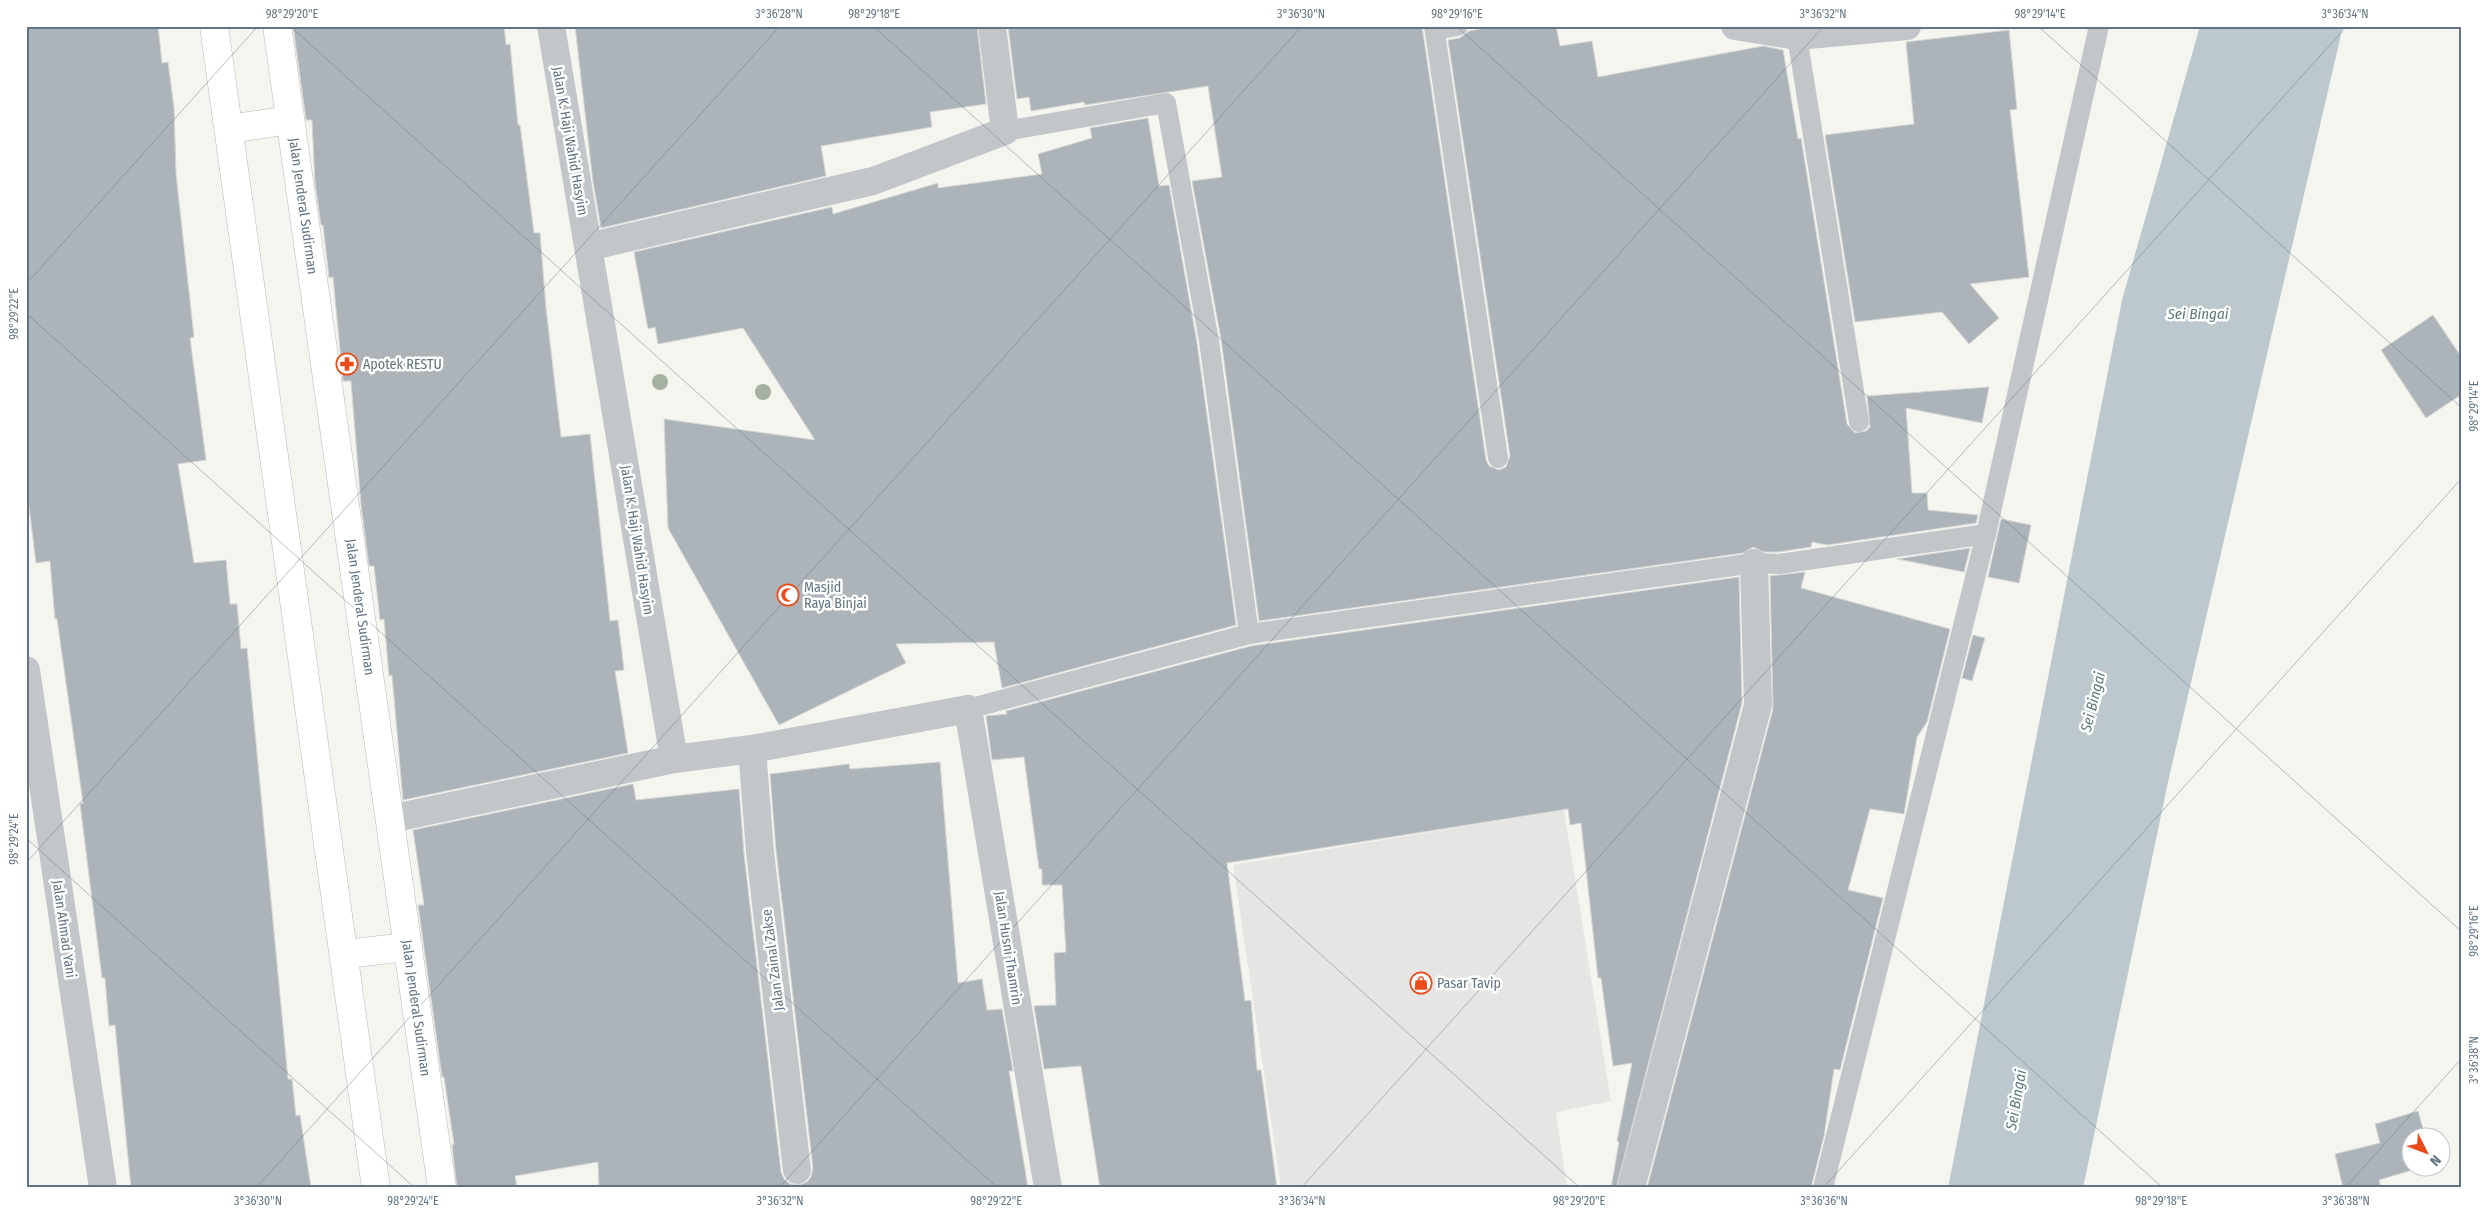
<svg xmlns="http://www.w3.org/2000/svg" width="2488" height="1214" font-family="'Fira Sans Condensed',sans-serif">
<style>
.built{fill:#e5e6e4}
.water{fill:#bcc8cd}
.building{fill:#acb4b9;stroke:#d6d6d3}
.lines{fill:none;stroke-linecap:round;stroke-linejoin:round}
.primary-casing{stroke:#b5b9bd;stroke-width:29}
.service{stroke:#c2c6c9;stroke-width:20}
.minor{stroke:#c2c6c9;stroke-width:28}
.tertiary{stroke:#c2c6c9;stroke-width:28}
.primary{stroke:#fff;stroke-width:28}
.tree{fill:#a6b1a1}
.ticks{fill:none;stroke:#627483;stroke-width:1;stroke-opacity:0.45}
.labels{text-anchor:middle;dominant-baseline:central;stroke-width:5;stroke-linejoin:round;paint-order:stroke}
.street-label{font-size:14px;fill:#627483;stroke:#fff}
.poi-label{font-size:14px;fill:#627483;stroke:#fff;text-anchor:start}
.water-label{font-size:15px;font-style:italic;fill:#5e7780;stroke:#fff}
.neatline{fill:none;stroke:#627483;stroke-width:2}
.ticks-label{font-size:12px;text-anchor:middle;fill:#627483}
</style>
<rect width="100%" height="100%" fill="#f5f5f0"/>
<polygon class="built" points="1564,810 1611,1101 1556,1112 1567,1188 1281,1188 1233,865"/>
<polygon class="water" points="2200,26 2343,26 2168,782 2083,1188 1948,1188 2122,300"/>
<g class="building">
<polygon points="26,26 158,26 162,63 168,62 174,108 176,174 194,337 190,338 206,460 178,464 194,563 226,560 230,604 237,604 241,649 247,648 288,1079 292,1079 296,1116 300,1115 311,1188 131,1188 115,1025 109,1026 105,978 102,978 80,804 83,803 57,619 55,619 50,561 36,563 26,482"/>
<polygon points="293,26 504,26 506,45 510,44 518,125 520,125 534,233 540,233 546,308 561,437 590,434 610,621 618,620 624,670 615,671 628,753 403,800 392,675 389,676 384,619 380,620 374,566 369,566 361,505 351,381 343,381 333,277 329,278 323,225 321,225 315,183 312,120 306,120"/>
<polygon points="575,26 977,26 986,104 930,112 932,127 821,146 826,176 601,228 593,182"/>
<polygon points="1008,26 1422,26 1486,460 1489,466 1499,470 1506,467 1510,456 1448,40 1460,38 1469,31 1496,26 1556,26 1560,46 1592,41 1598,77 1763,46 1783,50 1798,139 1801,138 1847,424 1855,433 1866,431 1870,427 1867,396 1989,387 1982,423 1906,408 1912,493 1927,493 1928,510 1978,515 1976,523 1827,545 1812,542 1811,547 1778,552 1764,552 1753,547 1743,553 1259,621 1221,339 1192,181 1222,177 1208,86 1085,105 1084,102 1031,111 1029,97 1017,99"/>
<polygon points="2009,30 2017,109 2010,110 2029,277 1970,284 1999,318 1969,344 1942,312 1855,322 1825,135 1914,124 1906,42"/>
<polygon points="1148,118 1159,186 1169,185 1197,343 1236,625 1002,688 994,642 896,644 906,663 779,725 668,528 664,419 815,440 743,328 658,344 655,327 648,329 634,252 832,207 833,214 938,183 938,188 1042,174 1038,154 1092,138 1090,128"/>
<polygon points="2433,315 2462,358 2462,394 2426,418 2381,350"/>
<polygon points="2001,519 2031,525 2019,583 1988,577"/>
<polygon points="1970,548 1964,572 1897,559"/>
<polygon points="1805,572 1801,588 1950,629 1927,722 1917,737 1904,814 1870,809 1848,890 1883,898 1840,1070 1834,1069 1824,1136 1811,1188 1647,1188 1773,709 1770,576"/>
<polygon points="1739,577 1742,703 1616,1188 1611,1188 1619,1142 1617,1141 1632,1063 1613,1066 1601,978 1598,978 1581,823 1570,825 1568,809 1227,863 1245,1001 1251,1000 1257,1070 1261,1070 1277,1188 1100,1188 1081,1066 1044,1069 1034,1006 1056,1005 1054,953 1066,952 1062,885 1042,885 1042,869 1039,869 1024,757 992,760 986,716 1007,714 1006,711 1251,646"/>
<polygon points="1973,635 1985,638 1972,681 1962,678"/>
<polygon points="940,762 958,983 982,979 987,1010 1002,1009 1013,1071 1009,1071 1028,1188 599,1188 598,1162 515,1176 517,1188 457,1188 452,1145 454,1144 444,1077 442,1077 418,905 424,905 413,830 633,784 636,800 739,789 744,854 781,1172 784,1179 790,1184 799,1185 807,1182 811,1177 813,1168 776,850 770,774 849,764 850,769"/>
<polygon points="2418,1111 2425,1136 2410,1136 2410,1166 2426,1166 2379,1180 2381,1188 2343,1188 2335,1154 2380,1143 2375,1124"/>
</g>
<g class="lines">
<g class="primary-casing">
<g id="primary">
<polyline points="214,26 376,1188"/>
<polyline points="277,26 442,1188"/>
<polyline points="229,129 290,120"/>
<polyline points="344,954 408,947"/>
</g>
</g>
<g class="service">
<polyline points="1434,26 1498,458"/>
<polyline points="1435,30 1458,26"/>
<polyline points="1797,36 1859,422"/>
<polyline points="1005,131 1166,103 1209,341 1249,634"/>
<polyline points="968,709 1249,634 1754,563 1779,564 1986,534"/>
<polyline points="1823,1188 1986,534 2099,26"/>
</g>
<g class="minor">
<polyline points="551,26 674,759 752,749 968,709"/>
<polyline points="1735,26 1797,36 1907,26"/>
<polyline points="588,247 873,181 1005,131 992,26"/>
<polyline points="752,749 760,852 797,1170"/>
<polyline points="390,819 674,759"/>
<polyline points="1631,1188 1758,705 1754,563"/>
</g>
<g class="tertiary">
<polyline points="26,670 103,1188"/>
<polyline points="968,709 1048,1188"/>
</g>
<use href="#primary" class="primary"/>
</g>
<g class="tree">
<circle cx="660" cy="382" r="8"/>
<circle cx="763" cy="392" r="8"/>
</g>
<path class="ticks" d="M290,26l1290,1162M873,26l1290,1162M1456,26l1006,906M2038,26l424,382M26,284l232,-258M26,313l972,875M26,838l389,350M26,863l754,-837M256,1188l1046,-1162M779,1188l1045,-1162M1301,1188l1046,-1162M1823,1188l639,-710M2345,1188l117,-130"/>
<defs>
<g id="pharmacy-ring" transform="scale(1.125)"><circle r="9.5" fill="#fff" stroke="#eb4b1a" stroke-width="1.5"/><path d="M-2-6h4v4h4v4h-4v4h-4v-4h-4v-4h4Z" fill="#eb4b1a"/></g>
<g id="mosque-ring" transform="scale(1.125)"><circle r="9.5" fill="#fff" stroke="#eb4b1a" stroke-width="1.5"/><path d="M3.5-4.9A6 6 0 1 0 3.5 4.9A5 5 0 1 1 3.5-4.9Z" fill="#eb4b1a"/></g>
<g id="shop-ring" transform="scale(1.125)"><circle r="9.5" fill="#fff" stroke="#eb4b1a" stroke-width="1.5"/><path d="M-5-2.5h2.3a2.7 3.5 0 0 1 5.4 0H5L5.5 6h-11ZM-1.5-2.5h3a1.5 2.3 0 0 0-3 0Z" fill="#eb4b1a"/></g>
</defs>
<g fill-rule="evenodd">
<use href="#pharmacy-ring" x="347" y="364"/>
<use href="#mosque-ring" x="788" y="595"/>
<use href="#shop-ring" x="1421" y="983"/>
</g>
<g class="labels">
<g class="street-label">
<text transform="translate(570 141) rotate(80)">Jalan K. Haji Wahid Hasyim</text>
<text transform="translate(303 206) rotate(82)">Jalan Jenderal Sudirman</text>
<text transform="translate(637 540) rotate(81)">Jalan K. Haji Wahid Hasyim</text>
<text transform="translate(360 607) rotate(82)">Jalan Jenderal Sudirman</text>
<text transform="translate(64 929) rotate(82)">Jalan Ahmad Yani</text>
<text transform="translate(1008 948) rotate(81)">Jalan Husni Thamrin</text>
<text transform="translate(773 960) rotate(-97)">Jalan Zainal Zakse</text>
<text transform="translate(416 1008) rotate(82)">Jalan Jenderal Sudirman</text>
</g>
<g class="poi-label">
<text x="363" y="364">Apotek RESTU</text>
<text x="804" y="587">Masjid<tspan x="804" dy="16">Raya Binjai</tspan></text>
<text x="1437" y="983">Pasar Tavip</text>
</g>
<g class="water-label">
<text x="2198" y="314">Sei Bingai</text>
<text transform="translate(2093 702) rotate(-76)">Sei Bingai</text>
<text transform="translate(2016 1100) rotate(-80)">Sei Bingai</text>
</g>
</g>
<rect width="2488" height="1214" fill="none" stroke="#ffffff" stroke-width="55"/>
<g transform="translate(2426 1152) rotate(132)"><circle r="24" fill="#ffffff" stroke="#c0c7cd"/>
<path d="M0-4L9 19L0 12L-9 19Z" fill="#eb4b1a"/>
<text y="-8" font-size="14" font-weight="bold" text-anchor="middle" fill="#627483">N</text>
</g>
<rect x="28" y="28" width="2432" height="1158" class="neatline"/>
<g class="ticks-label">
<text x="292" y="18">98°29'20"E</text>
<text x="779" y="18">3°36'28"N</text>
<text x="874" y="18">98°29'18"E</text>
<text x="1301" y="18">3°36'30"N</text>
<text x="1457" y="18">98°29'16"E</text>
<text x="1823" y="18">3°36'32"N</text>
<text x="2040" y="18">98°29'14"E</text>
<text x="2345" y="18">3°36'34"N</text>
<text transform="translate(14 314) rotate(-90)" y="4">98°29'22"E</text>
<text transform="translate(2474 406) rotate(-90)" y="4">98°29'14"E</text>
<text transform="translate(14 839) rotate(-90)" y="4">98°29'24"E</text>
<text transform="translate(2474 931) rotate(-90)" y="4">98°29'16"E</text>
<text transform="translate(2474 1060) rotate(-90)" y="4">3°36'38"N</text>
<text x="258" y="1205">3°36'30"N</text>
<text x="413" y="1205">98°29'24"E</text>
<text x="780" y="1205">3°36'32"N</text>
<text x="996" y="1205">98°29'22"E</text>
<text x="1302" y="1205">3°36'34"N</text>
<text x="1579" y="1205">98°29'20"E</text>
<text x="1824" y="1205">3°36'36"N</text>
<text x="2161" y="1205">98°29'18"E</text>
<text x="2346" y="1205">3°36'38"N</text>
</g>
</svg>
